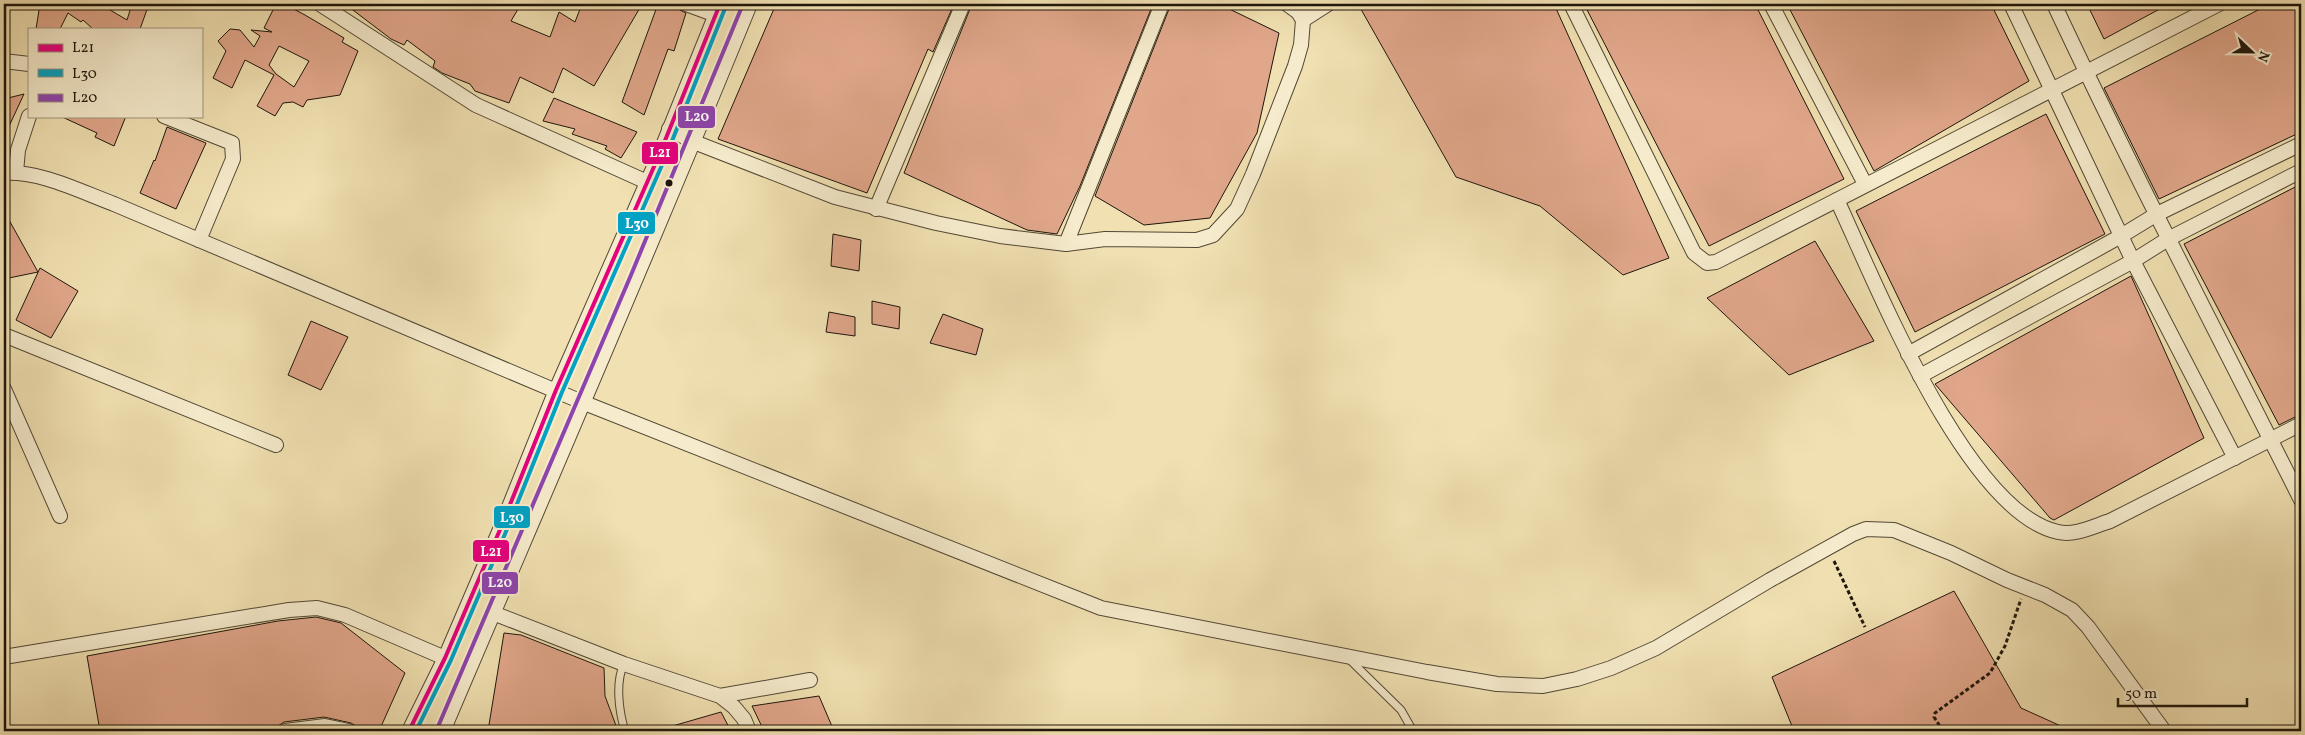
<svg xmlns="http://www.w3.org/2000/svg" width="2305" height="735" font-family="Vollkorn,serif">
<style>
.building{fill:#e1a78b;stroke:#1d150b;fill-rule:evenodd}
.lines{fill:none;stroke-linecap:round;stroke-linejoin:round}
.lane-casing{stroke:#524835;stroke-width:9}
.street-casing{stroke:#524835;stroke-width:16}
.path{stroke:#1d150b;stroke-width:3;stroke-dasharray:4 2.5;stroke-linecap:butt}
.lane{stroke:#f6eccd;stroke-width:7}
.street{stroke:#f6eccd;stroke-width:14}
.bus-1-casing{stroke:#f6eccd;stroke-width:8}
.bus-2-casing{stroke:#f6eccd;stroke-width:8}
.bus-3-casing{stroke:#f6eccd;stroke-width:8}
.bus-1{stroke:#e5007d;stroke-width:4}
.bus-2{stroke:#01a2c4;stroke-width:4}
.bus-3{stroke:#8e44ad;stroke-width:4}
.bus-dot{fill:#1d150b;stroke:#f6eccd;stroke-width:2}
.line-badge{stroke:#f6eccd;stroke-width:2}
.badge-label{font-size:14px;text-anchor:middle;font-weight:bold;fill:#fff}
</style>
<rect width="100%" height="100%" fill="#f1e1b2"/>
<filter id="stains"><feTurbulence type="fractalNoise" baseFrequency=".004" numOctaves="4"/><feColorMatrix values="0 0 0 0 .2 0 0 0 0 .09 0 0 0 0 .02 0 0 0 .5 -.17"/></filter>
<radialGradient id="worn" r=".72"><stop offset=".6" stop-color="#630" stop-opacity="0"/><stop offset="1" stop-color="#630" stop-opacity=".3"/></radialGradient>
<g class="building">
<polygon points="40,4 100,4 127,20 132,4 149,4 140,29 93,29 83,20 81,22 68,13 60,29 36,29"/>
<path d="M276,4h8l21,11 39,23 -2,4 16,9 -18,44 -33,5 -4,7 -10,-5 -10,1 -8,13 -18,-10 17,-31 -29,-15 -13,28 -19,-10 13,-27 -8,-10 12,-12 10,1 14,17 6,-11 -9,-6 21,2 -8,-4zM279,46l30,15 -15,26 -18,-13 -7,-9z"/>
<polygon points="345,4 521,4 511,21 550,37 559,12 575,22 582,4 631,4 641,6 594,86 563,68 553,93 520,77 509,103 475,91 470,84 442,73 433,67 435,61 407,40 404,45 391,39"/>
<polygon points="658,4 677,4 680,10 686,13 674,51 668,49 644,115 622,102"/>
<polygon points="776,4 954,4 933,52 928,49 867,193 718,139"/>
<polygon points="972,4 1153,4 1080,186 1057,234 1027,230 904,173"/>
<polygon points="1171,4 1219,4 1279,33 1257,133 1210,218 1144,225 1095,196"/>
<polygon points="1358,4 1554,4 1669,258 1623,275 1540,206 1456,177"/>
<polygon points="1584,4 1755,4 1844,179 1709,246"/>
<polygon points="1787,4 1991,4 2029,81 1874,171"/>
<polygon points="2087,4 2169,4 2104,39"/>
<polygon points="2270,4 2301,4 2301,132 2159,199 2104,88"/>
<polygon points="24,94 4,137 4,99"/>
<polygon points="554,98 637,132 621,158 605,149 607,146 572,134 575,129 543,121"/>
<polygon points="2046,114 2105,234 1915,332 1856,211"/>
<polygon points="60,116 126,116 114,146 95,137 97,133"/>
<polygon points="167,127 206,143 176,209 140,193 154,160 155,161"/>
<polygon points="2301,184 2301,414 2279,425 2184,244"/>
<polygon points="4,211 38,272 4,279"/>
<polygon points="833,234 861,240 859,271 831,266"/>
<polygon points="1815,241 1874,341 1789,375 1707,298"/>
<polygon points="40,268 78,291 51,338 16,320"/>
<polygon points="2131,276 2204,438 2054,520 2050,518 1935,384"/>
<polygon points="872,301 900,307 899,329 872,324"/>
<polygon points="829,312 855,317 855,336 826,332"/>
<polygon points="943,314 983,329 976,355 930,343"/>
<polygon points="311,321 348,337 321,390 288,375"/>
<polygon points="1954,591 2021,708 2072,731 1794,731 1772,677"/>
<polygon points="316,617 341,623 405,673 379,731 364,731 351,723 324,717 284,722 278,726 235,731 100,731 87,656 278,621"/>
<polygon points="504,633 521,635 604,668 605,696 618,731 488,731"/>
<polygon points="819,696 834,731 764,731 752,706"/>
<polygon points="721,712 731,731 670,731 669,727"/>
</g>
<g class="lines">
<g class="lane-casing">
<g id="lane">
<polyline points="1349,659 1401,710 1413,731"/>
<path d="M624,664c-9,18 -5,48 1,67"/>
</g>
</g>
<g class="street-casing">
<g id="street">
<polyline points="320,4 476,105 647,182"/>
<polyline points="686,4 716,15"/>
<polyline points="1571,4 1694,253 1707,263 1716,262 2219,4"/>
<polyline points="1771,4 1865,184"/>
<polyline points="2011,4 2133,261 2235,458"/>
<path d="M2054,4c78,167 164,331 247,496"/>
<polyline points="1303,20 1328,4"/>
<polyline points="4,61 29,64"/>
<polyline points="164,116 232,143 233,159 199,240"/>
<polyline points="669,129 694,142 835,197 936,223 1000,236 1066,244 1105,239 1197,240 1213,235 1237,209 1253,174 1295,66 1301,45 1303,20 1298,12 1287,4"/>
<polyline points="16,172 18,150 29,116"/>
<path d="M4,173c37,-2 75,18 110,31l468,198 519,206 326,64 70,12 46,2 34,-7 34,-11 45,-20 114,-68 83,-46 13,-5 28,1 57,23 56,27 38,15 27,15 16,17 76,104"/>
<path d="M1837,200c38,81 129,312 221,332 17,4 36,-6 52,-11l191,-97"/>
<polyline points="876,209 963,4"/>
<polyline points="1066,244 1162,4"/>
<polyline points="4,335 276,445"/>
<polyline points="1908,354 2121,236 2157,214 2301,144"/>
<polyline points="1920,376 2133,261 2168,239 2301,171"/>
<polyline points="4,389 60,516"/>
<polyline points="493,613 624,664 720,696 734,707 744,719 749,731"/>
<polyline points="4,657 289,610 317,608 345,615 445,658"/>
<polyline points="720,696 810,680"/>
<polyline points="285,731 325,726 349,731"/>
<polyline points="409,731 445,658 499,532 556,390 660,153 720,4"/>
<path d="M443,731c103,-242 208,-483 307,-727"/>
</g>
</g>
<g class="path">
<polyline points="1834,561 1865,627"/>
<polyline points="1894,726 1897,731"/>
<polyline points="1943,731 1934,717 1935,713 1990,673 2005,646 2021,599"/>
</g>
<use href="#lane" class="lane"/>
<use href="#street" class="street"/>
<g class="bus-1-casing">
<polyline id="bus-1" points="409,731 445,658 499,532 556,390 660,153 720,4"/>
</g>
<g class="bus-2-casing">
<polyline id="bus-2" points="416,731 451,660 505,534 562,392 666,156 726,6"/>
</g>
<g class="bus-3-casing">
<polyline id="bus-3" points="437,729 631,275 743,4"/>
</g>
<use href="#bus-1" class="bus-1"/>
<use href="#bus-2" class="bus-2"/>
<use href="#bus-3" class="bus-3"/>
</g>
<circle class="bus-dot" cx="669" cy="183" r="4.5"/>
<g class="line-badge">
<rect x="677" y="105" width="39" height="24" rx="5" fill="#8e44ad"/>
<rect x="641" y="141" width="38" height="24" rx="5" fill="#e5007d"/>
<rect x="617" y="211" width="39" height="24" rx="5" fill="#01a2c4"/>
<rect x="493" y="505" width="38" height="24" rx="5" fill="#01a2c4"/>
<rect x="472" y="539" width="38" height="24" rx="5" fill="#e5007d"/>
<rect x="481" y="571" width="38" height="24" rx="5" fill="#8e44ad"/>
</g>
<g class="badge-label">
<text x="697" y="121">L20</text>
<text x="660" y="157">L21</text>
<text x="637" y="228">L30</text>
<text x="512" y="522">L30</text>
<text x="491" y="556">L21</text>
<text x="500" y="587">L20</text>
</g>
<rect width="2305" height="735" fill="none" stroke="#f1e1b2" stroke-width="20"/>
<rect x="5" y="5" width="2295" height="725" fill="none" stroke="#1d150b" stroke-width="2.5"/>
<rect x="10" y="10" width="2285" height="715" fill="none" stroke="#1d150b"/>
<rect x="28" y="28" width="175" height="90" fill="#f6eccd" stroke="#9f967f"/>
<rect x="38" y="44" width="25" height="8" fill="#e5007d" stroke="#9f967f"/>
<text x="72" y="52" font-size="15" fill="#1d150b">L21</text>
<rect x="38" y="69" width="25" height="8" fill="#01a2c4" stroke="#9f967f"/>
<text x="72" y="78" font-size="15" fill="#1d150b">L30</text>
<rect x="38" y="94" width="25" height="8" fill="#8e44ad" stroke="#9f967f"/>
<text x="72" y="102" font-size="15" fill="#1d150b">L20</text>
<g transform="translate(2252 52) rotate(112)" stroke="#f6eccd" stroke-width="4" paint-order="stroke">
<path d="M0-4L9 19L0 12L-9 19Z" fill="#1d150b"/>
<text y="-8" font-size="14" font-weight="bold" text-anchor="middle" fill="#1d150b">N</text>
</g>
<path d="M2118 698v8h129v-8" fill="none" stroke="#1d150b" stroke-width="2.5"/>
<text x="2125" y="698" font-size="15" fill="#1d150b" stroke="#f6eccd" stroke-width="4" paint-order="stroke">50 m</text>
<rect width="100%" height="100%" filter="url(#stains)"/>
<rect width="100%" height="100%" fill="url(#worn)"/>
</svg>
